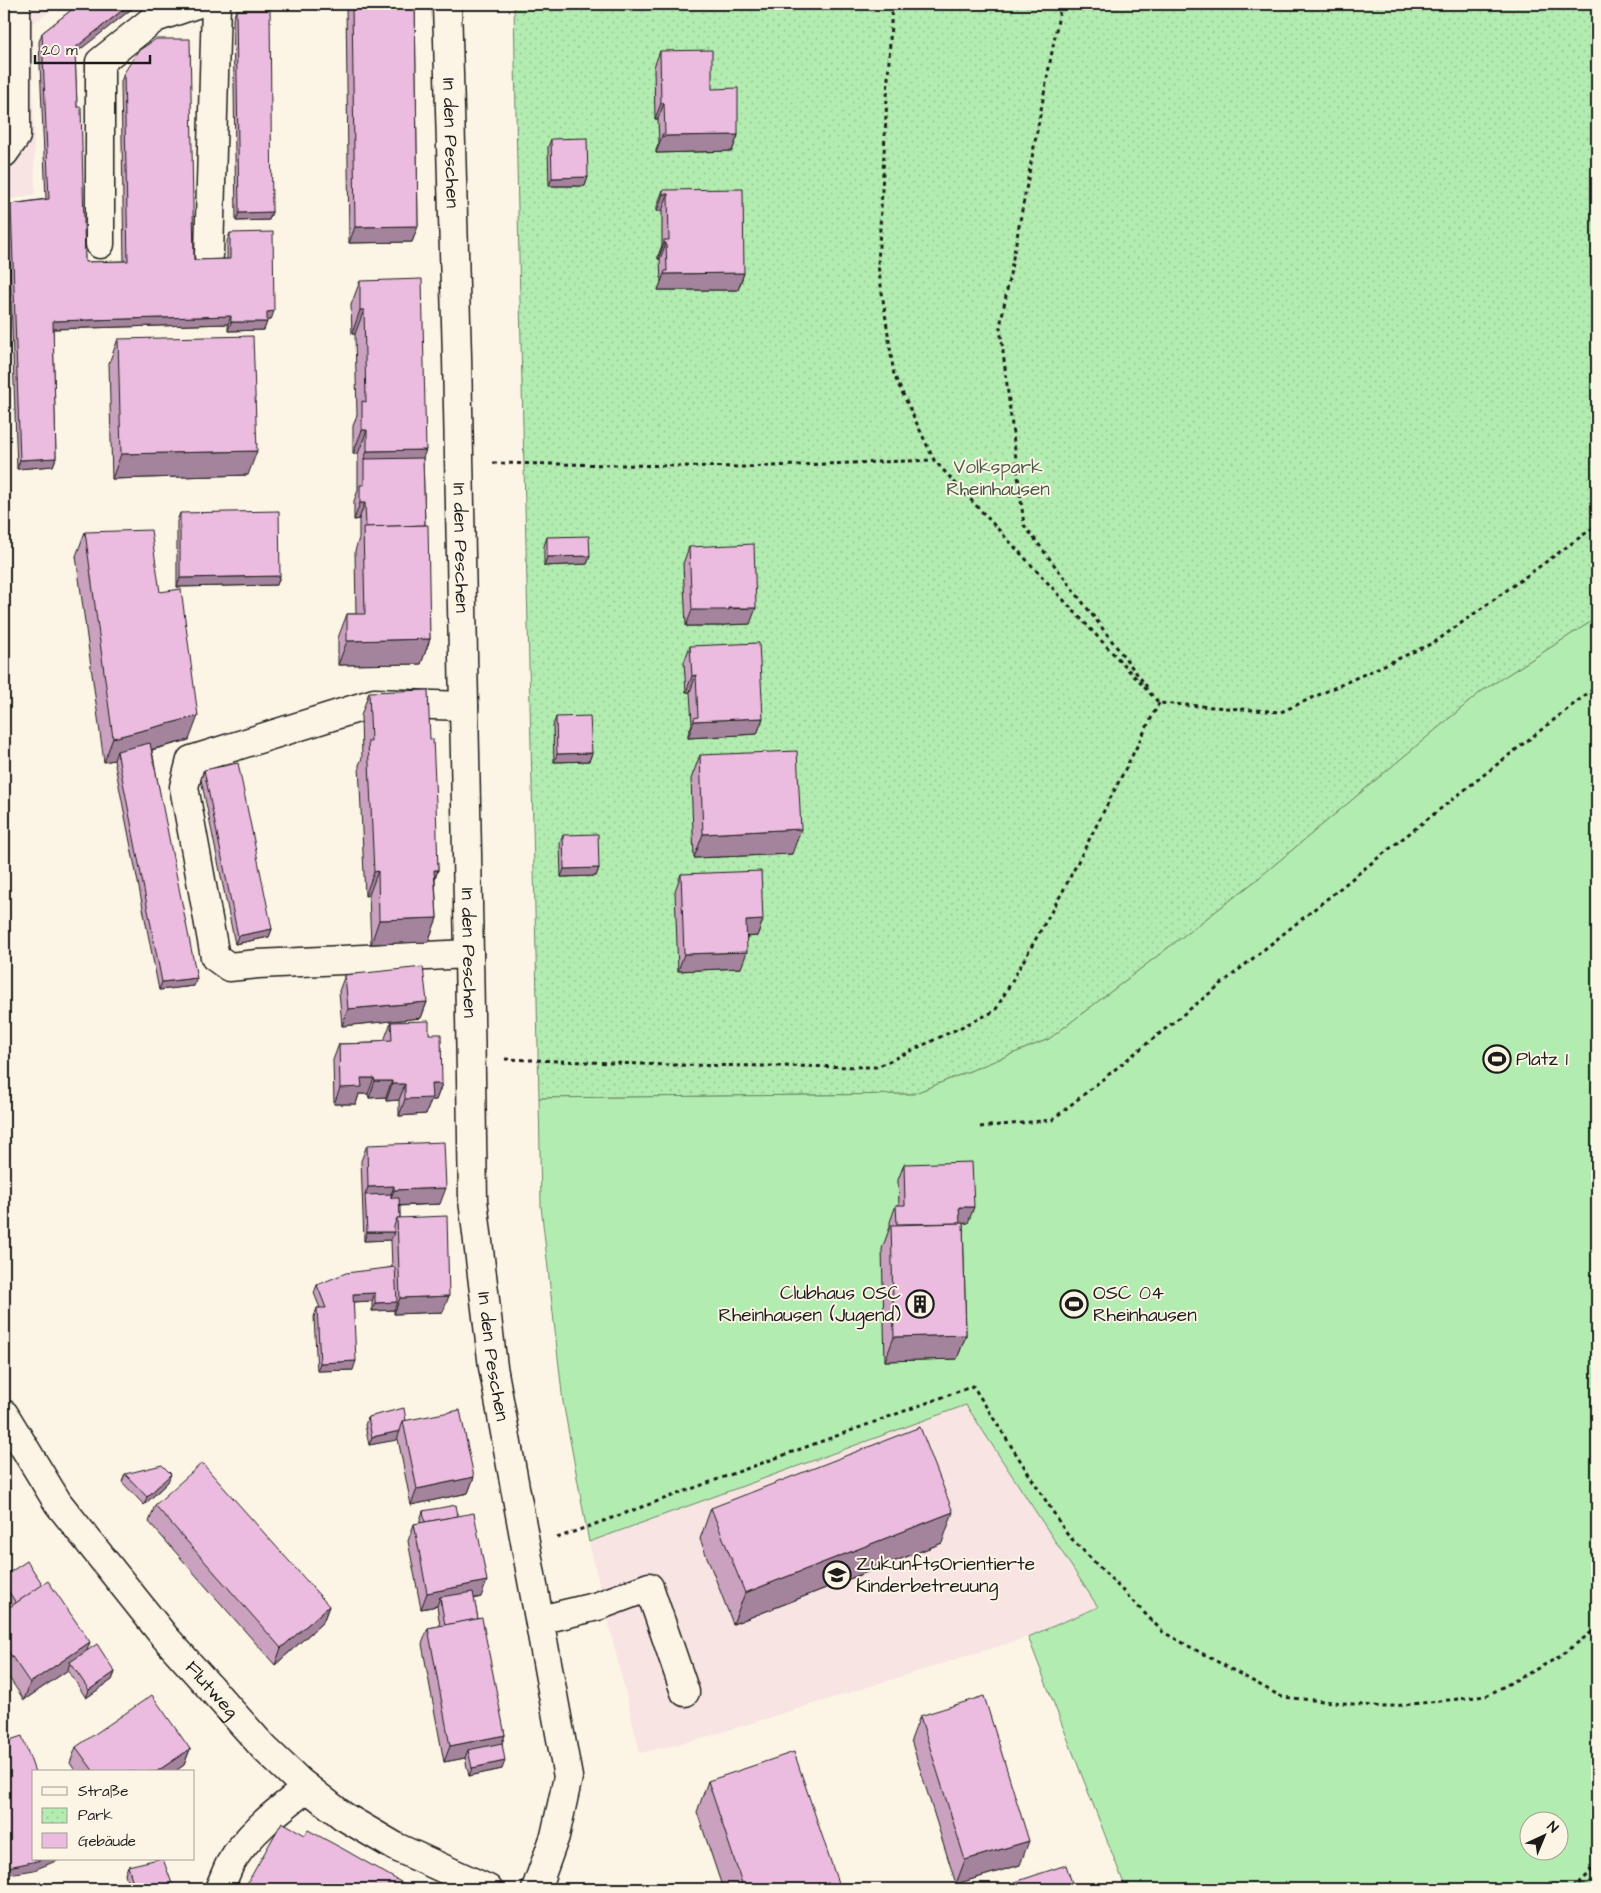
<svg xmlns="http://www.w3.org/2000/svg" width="1601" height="1893" font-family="'Architects Daughter',sans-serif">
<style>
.built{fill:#f7e4e3}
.park{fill:url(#park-dots);stroke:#688466}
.pitch{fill:#b3ecb0;stroke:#688466;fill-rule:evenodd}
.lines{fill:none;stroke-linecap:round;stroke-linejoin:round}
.minor-casing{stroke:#1c1c1c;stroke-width:31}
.path{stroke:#1c1c1c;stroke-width:3;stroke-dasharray:4 4;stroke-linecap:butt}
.minor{stroke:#fcf5e5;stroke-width:28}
.wall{fill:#caa2c0;stroke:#1c1c1c}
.shaded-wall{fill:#a4849c;stroke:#1c1c1c}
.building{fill:#ebbcdf;stroke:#1c1c1c}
.labels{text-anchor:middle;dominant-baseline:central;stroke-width:4;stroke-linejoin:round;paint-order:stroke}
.street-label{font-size:19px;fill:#1c1c1c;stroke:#fcf5e5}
.park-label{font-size:19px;fill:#495a48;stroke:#fcf5e5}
.poi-label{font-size:19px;fill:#1c1c1c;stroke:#fcf5e5;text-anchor:start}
</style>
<defs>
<pattern id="park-dots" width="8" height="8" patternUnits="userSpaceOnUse" patternTransform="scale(1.25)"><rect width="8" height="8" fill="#b3ecb0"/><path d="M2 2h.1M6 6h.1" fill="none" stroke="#99ca97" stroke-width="1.8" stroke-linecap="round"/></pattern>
</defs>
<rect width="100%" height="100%" fill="#fcf5e5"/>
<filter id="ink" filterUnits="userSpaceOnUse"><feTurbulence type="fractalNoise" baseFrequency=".02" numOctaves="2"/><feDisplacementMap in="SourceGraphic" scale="10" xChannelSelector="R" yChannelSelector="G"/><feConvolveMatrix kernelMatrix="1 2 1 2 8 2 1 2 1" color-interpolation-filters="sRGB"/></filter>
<g filter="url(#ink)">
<g class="built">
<polygon points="4,4 60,4 32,24 35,194 4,201"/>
<polygon points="966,1405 1098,1608 1028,1637 697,1740 640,1753 589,1542"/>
</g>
<path class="park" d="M514,4h1083v614l-115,73 -228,191 -205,157 -136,55 -374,4c-7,-365 -19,-729 -25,-1094z"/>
<path class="pitch" d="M1597,618v1271h-471l-98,-252 70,-30 -132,-202 -377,137 -26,-140 -22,-196 -2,-108 374,-4 136,-55 205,-157 228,-191zM1528,1820h30v30h-30z"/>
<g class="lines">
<g class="minor-casing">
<g id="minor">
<path id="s1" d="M447,4l10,353 12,597 4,246 20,167 75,410 -13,59 -19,53"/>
<polyline points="4,153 16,136 16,4"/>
<polyline points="100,244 100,62 155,18 196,4"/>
<polyline points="209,255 216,4"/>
<polyline points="464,706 374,703 191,760 184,787 215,957 229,967 258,964 469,954"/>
<path id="s2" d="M4,1414l54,89 106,133 101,113 35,33 43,34 53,31 92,42"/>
<polyline points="540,1620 598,1606 649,1587 685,1692"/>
<path d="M219,1889c4,-8 7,-17 11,-25 18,-31 49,-54 77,-76"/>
</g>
</g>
<g class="path">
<polyline points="892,4 878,265 894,375 934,460 1159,703 1281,712 1435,642 1597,525"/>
<polyline points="1061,4 1000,327 1024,525 1147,687"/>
<polyline points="493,463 743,467 934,460"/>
<polyline points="505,1059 669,1065 877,1067 995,1011 1063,891 1159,703"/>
<polyline points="980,1127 1052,1120 1374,861 1597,686"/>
<polyline points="557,1538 973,1386 1067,1534 1163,1632 1282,1697 1384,1707 1486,1696 1559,1657 1597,1628"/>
<polyline points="1573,1889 1597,1866"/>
</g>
<use href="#minor" class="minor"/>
</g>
<g class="wall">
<polygon points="79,4 138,4 75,53 77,107 85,262 124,261 121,82 124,73 194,260 227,259 227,241 230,233 271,320 267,320 264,330 228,331 228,324 53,329 56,458 53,466 17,469 8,213 11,204 46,199 39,42 42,33"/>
<polygon points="346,4 415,4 418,226 412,242 349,243"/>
<polygon points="236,10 272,212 269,220 236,221 233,19"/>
<polygon points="660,51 712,89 738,135 732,151 656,153 656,150 659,143 658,119 655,119 654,67"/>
<polygon points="551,139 588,177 585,186 549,186 548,147"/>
<polygon points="663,190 744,273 738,290 658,290 661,283 660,259 658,259 658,256 662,245 662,211 657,211 657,206"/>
<polygon points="360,281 423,458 425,525 430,639 421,664 338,665 338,638 347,614 356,614 355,551 359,538 359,519 354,520 354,501 358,490 358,454 353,454 353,426 357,415 355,334 352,334 351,305"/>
<polygon points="118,339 248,475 112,479 109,363"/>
<polygon points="180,513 280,576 277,585 177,587 177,521"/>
<polygon points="85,532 160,592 189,740 152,750 194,986 159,990 114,760 104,762 76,556"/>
<polygon points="547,537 590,556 587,564 544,566 544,546"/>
<polygon points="689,547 750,624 724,625 723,626 686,626 683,564"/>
<polygon points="690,646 763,718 757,734 688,738 688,734 692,724 690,692 686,692 684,662"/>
<polygon points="369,692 430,739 438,870 435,879 437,918 428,942 371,944 369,895 365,896 359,765 362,758 361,716"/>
<polygon points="556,717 592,753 589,761 554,762 553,726"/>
<polygon points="700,755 792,854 694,858 691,779"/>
<polygon points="204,770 272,929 269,937 235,944 201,779"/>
<polygon points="563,835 599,868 596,876 561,877 560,843"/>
<polygon points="681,874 763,920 757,936 747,937 741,968 678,971 675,891"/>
<polygon points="345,975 427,1002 421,1018 342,1026 339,991"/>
<polygon points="391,1022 429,1034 442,1084 436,1100 431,1100 426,1114 399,1116 399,1100 386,1101 386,1097 369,1098 368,1094 359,1094 356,1104 334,1104 333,1060 339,1044 373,1043 373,1041 385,1041 385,1038"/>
<polygon points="367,1145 440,1204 400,1206 400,1218 443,1312 394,1314 394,1309 394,1310 372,1311 372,1301 353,1302 353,1370 317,1371 314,1317 317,1308 320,1308 314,1293 317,1285 392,1267 391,1240 364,1241 361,1161"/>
<polygon points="904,1164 968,1223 963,1223 966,1335 957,1359 885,1361 882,1249 890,1227 890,1222 896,1205 899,1205 898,1180"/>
<polygon points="368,1417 406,1421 474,1477 468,1493 411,1505 398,1439 369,1445 365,1425"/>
<polygon points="125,1474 168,1482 144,1505 122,1482"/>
<polygon points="155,1505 329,1606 323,1622 275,1665 149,1522"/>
<polygon points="711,1508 942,1543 733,1624 700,1539"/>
<polygon points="423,1511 458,1516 481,1597 474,1599 478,1619 505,1735 502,1743 502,1769 469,1776 465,1758 444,1762 422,1644 428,1628 440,1626 437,1606 421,1609 408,1541 414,1524 420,1523 420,1520"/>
<polygon points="4,1576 87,1651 115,1672 112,1680 86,1698 68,1670 24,1700 4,1670 4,1611 10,1607 4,1597"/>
<polygon points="920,1716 1020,1865 956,1884 911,1740"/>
<polygon points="76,1747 190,1749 184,1765 174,1772 76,1772 70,1763"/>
<polygon points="708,1781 840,1889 723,1889 697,1812"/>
<polygon points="128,1866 174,1889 130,1889 125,1874"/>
</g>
<g class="shaded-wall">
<polygon points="130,4 138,4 72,56 75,48"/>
<polygon points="661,103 664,103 658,119 655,119"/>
<polygon points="738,135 732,151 656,153 662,136"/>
<polygon points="588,177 585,186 549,186 552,178"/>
<polygon points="663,194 668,194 662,211 657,211"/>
<polygon points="272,212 269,220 236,221 239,213"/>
<polygon points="418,226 412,242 349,243 355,227"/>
<polygon points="664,243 666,243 660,259 658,259"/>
<polygon points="744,273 738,290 658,290 664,274"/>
<polygon points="360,310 364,310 355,334 352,334"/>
<polygon points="274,311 271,320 264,320 267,312"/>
<polygon points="231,316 228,324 50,329 53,321"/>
<polygon points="231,322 267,322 264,330 228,331"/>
<polygon points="362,430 367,430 358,454 353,454"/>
<polygon points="426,450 417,474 364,459 367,451"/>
<polygon points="257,451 248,475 112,479 121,454"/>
<polygon points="56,458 53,466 17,469 20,460"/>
<polygon points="360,503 365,503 359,519 354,520"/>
<polygon points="590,556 587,564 544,566 547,557"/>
<polygon points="280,576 277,585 177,587 180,578"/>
<polygon points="756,608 750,624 724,625 723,626 686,626 692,610"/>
<polygon points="430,639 421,664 338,665 347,641"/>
<polygon points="696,675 690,692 686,692 692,676"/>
<polygon points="198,716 189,740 118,758 117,751 114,760 104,762 113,738"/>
<polygon points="763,718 757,734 688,738 694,721"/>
<polygon points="592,753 589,761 554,762 557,754"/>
<polygon points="801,829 792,854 694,858 703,834"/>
<polygon points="599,868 596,876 561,877 564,869"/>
<polygon points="434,870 438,870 429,894"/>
<polygon points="378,871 369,895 365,896 374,872"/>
<polygon points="437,918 428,942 371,944 379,920"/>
<polygon points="763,920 757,936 740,937 746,921"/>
<polygon points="272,929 269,937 235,944 238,936"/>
<polygon points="747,952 741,968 678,971 684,954"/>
<polygon points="197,978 194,986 159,990 162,982"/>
<polygon points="427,1002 421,1018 342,1026 348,1009"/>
<polygon points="361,1078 374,1078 368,1094 359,1094 356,1104 334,1104 340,1088"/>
<polygon points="375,1081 392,1081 386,1097 369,1098"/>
<polygon points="392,1084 405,1084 399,1100 386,1101"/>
<polygon points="431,1084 442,1084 436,1100 431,1100 426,1114 399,1116 405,1099"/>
<polygon points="394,1186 388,1203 365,1195 368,1187"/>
<polygon points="446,1188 440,1204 388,1206 394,1190"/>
<polygon points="959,1207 974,1207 968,1223 953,1224"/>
<polygon points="367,1232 394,1232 391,1240 364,1241"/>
<polygon points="375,1293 372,1301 350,1302 353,1294"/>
<polygon points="449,1296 443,1312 394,1314 400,1298"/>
<polygon points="397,1302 394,1310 372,1311 375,1303"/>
<polygon points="966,1335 957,1359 885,1361 894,1337"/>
<polygon points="356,1361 353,1370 317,1371 320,1363"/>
<polygon points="400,1431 397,1440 369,1445 372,1437"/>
<polygon points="171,1474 168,1482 144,1505 147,1497"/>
<polygon points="474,1477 468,1493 411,1505 417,1489"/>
<polygon points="953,1512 942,1543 733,1624 745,1593"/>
<polygon points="487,1581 481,1597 441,1605 440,1597 437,1606 421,1609 427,1593"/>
<polygon points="329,1606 323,1622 275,1665 281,1648"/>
<polygon points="90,1642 84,1659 70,1662 68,1670 24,1700 30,1683"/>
<polygon points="115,1672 112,1680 86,1698 89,1690"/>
<polygon points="505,1735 499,1751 468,1750 465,1758 444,1762 450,1746"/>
<polygon points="190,1749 184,1765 174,1772 156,1772"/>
<polygon points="505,1761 502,1769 469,1776 472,1768"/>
<polygon points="1029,1841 1020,1865 956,1884 965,1860"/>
<polygon points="42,1859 61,1859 34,1870 4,1875 4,1868"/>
</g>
<g class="building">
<polygon points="79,4 130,4 75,48 77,107 81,107 85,262 128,261 124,73 138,51 156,39 190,39 194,260 230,259 230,233 273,232 274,311 267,312 267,322 231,322 231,316 53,321 56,458 20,460 11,204 49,199 42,33"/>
<polygon points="352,4 415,4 418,226 355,227"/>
<polygon points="236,10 270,10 272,212 239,213"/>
<polygon points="712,50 712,89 738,88 738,135 662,136 662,134 665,134 664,103 661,103 660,51"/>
<polygon points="587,138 588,177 552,178 551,139"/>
<polygon points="743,189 744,273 664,274 665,271 667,271 666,243 664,243 664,240 669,240 668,194 663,194 663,190"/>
<polygon points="422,279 426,450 367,451 367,430 362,430 362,401 366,402 364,310 360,310 360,281"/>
<polygon points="253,336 257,451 121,454 118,339"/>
<polygon points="423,458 425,525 366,527 365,503 360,503 360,485 364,485 364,459"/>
<polygon points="279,511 280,576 180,578 180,513"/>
<polygon points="428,525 430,639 347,641 347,614 365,614 363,527"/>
<polygon points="151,530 160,592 181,589 198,716 113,738 85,532"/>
<polygon points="589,536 590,556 547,557 547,537"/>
<polygon points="754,544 756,608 729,608 729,610 692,610 689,547"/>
<polygon points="759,643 763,718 694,721 694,718 698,717 696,675 692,676 690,646"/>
<polygon points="428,690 430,739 433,739 436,803 438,870 434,870 437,918 379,920 378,871 374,872 368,741 371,741 369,692"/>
<polygon points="590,716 592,753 557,754 556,717"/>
<polygon points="150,743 197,978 162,982 117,751"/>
<polygon points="797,751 801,829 703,834 700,755"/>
<polygon points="238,763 272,929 238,936 204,770"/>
<polygon points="598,834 599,868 564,869 563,835"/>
<polygon points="761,871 763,920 746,921 747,952 684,954 681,874"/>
<polygon points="423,967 427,1002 348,1009 345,975"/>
<polygon points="429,1021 429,1034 441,1034 442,1084 431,1084 432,1098 405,1099 405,1084 392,1084 392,1081 375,1081 374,1078 361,1078 362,1087 340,1088 339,1044 374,1043 373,1041 392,1040 391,1022"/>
<polygon points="444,1142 446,1188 394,1190 394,1186 368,1187 367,1145"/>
<polygon points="972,1162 974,1207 959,1207 960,1223 897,1224 896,1205 905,1205 904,1164"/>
<polygon points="391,1194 391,1198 399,1198 400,1218 397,1218 394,1226 394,1232 367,1232 365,1195"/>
<polygon points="447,1216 449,1296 400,1298 397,1218"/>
<polygon points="963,1223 966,1335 894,1337 891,1225"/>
<polygon points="395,1267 397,1302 375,1303 375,1293 353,1294 356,1361 320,1363 317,1308 326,1308 317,1285 346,1273"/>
<polygon points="404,1408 406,1421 403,1421 400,1431 372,1437 368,1417"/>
<polygon points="460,1410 474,1477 417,1489 403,1421"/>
<polygon points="920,1427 953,1512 745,1593 711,1508"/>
<polygon points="202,1463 329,1606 281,1648 155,1505"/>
<polygon points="162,1465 171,1474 147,1497 125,1474"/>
<polygon points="456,1505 458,1516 425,1522 423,1511"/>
<polygon points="474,1513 487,1581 427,1593 414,1524"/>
<polygon points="27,1561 43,1585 16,1603 4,1584 4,1576"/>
<polygon points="48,1581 90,1642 30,1683 4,1645 4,1611"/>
<polygon points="473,1592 478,1619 445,1625 440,1597"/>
<polygon points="482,1618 505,1735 450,1746 428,1628"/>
<polygon points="97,1644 115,1672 89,1690 70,1662"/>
<polygon points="152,1695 190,1749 156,1772 94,1772 76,1747"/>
<polygon points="984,1696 1029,1841 965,1860 920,1716"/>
<polygon points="22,1736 35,1772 34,1772 34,1859 42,1859 37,1861 4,1868 4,1742"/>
<polygon points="502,1743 505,1761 472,1768 468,1750"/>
<polygon points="794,1752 840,1889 744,1889 708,1781"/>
<polygon points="282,1822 305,1835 308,1830 345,1850 413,1889 244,1889"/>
<polygon points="158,1859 163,1859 174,1889 135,1889 128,1866"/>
<polygon points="1066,1865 1074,1889 1004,1889 1003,1886"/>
<polygon points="62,1883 64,1889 41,1889"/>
</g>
</g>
<defs>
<g id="stadium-ring" transform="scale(1.4375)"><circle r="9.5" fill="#fcf5e5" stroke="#1c1c1c" stroke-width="1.5"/><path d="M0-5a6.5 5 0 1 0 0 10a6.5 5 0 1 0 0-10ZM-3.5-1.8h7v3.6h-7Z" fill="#1c1c1c"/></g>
<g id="building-ring" transform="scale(1.4375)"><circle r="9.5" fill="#fcf5e5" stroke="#1c1c1c" stroke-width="1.5"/><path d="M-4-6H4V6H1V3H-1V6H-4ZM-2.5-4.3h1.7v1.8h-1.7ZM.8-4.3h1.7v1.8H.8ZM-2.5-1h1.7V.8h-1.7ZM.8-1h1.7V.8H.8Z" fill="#1c1c1c"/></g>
<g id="school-ring" transform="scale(1.4375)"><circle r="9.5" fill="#fcf5e5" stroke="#1c1c1c" stroke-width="1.5"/><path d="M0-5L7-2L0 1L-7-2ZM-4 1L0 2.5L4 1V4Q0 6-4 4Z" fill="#1c1c1c"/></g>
</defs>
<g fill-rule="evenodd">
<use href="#stadium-ring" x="1497" y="1059"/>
<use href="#building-ring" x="920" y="1304"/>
<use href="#stadium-ring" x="1074" y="1304"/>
<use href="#school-ring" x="837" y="1575"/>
</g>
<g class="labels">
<g class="street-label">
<text stroke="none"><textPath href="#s1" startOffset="139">In den Peschen</textPath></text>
<text stroke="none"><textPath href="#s1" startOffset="544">In den Peschen</textPath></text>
<text stroke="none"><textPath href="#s1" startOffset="949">In den Peschen</textPath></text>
<text stroke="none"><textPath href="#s1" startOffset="1354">In den Peschen</textPath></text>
<text stroke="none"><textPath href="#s2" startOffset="346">Flutweg</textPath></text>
</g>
<g class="park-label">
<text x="998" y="467">Volkspark<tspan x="998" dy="22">Rheinhausen</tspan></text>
</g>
<g class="poi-label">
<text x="1516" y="1059">Platz 1</text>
<text x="901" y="1293" text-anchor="end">Clubhaus OSC<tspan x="901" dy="22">Rheinhausen (Jugend)</tspan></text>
<text x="1093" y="1293">OSC 04<tspan x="1093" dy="22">Rheinhausen</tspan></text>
<text x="856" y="1564">ZukunftsOrientierte<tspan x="856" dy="22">Kinderbetreuung</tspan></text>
</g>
</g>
<rect width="1601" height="1893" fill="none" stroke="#fcf5e5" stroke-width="20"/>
<rect x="10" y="10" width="1581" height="1873" fill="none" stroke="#1c1c1c" stroke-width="2" filter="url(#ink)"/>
<rect x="32" y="1770" width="162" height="90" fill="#fcf5e5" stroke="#a29e95"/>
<rect x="42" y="1787" width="25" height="8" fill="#fcf5e5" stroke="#a29e95"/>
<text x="78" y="1796" font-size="15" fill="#1c1c1c">Straße</text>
<rect x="42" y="1808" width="25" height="15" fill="url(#park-dots)" stroke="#a29e95"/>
<text x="78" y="1820" font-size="15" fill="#1c1c1c">Park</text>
<rect x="42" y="1833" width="25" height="15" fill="#ebbcdf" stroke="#a29e95"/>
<text x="78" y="1846" font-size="15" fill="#1c1c1c">Gebäude</text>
<g transform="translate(1544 1836) rotate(44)"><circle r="24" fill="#fcf5e5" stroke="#a29e95"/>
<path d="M0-4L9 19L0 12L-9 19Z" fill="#1c1c1c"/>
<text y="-8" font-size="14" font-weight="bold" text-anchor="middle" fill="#1c1c1c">N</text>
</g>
<path d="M35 55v8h115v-8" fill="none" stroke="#1c1c1c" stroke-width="2.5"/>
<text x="42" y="55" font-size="15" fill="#1c1c1c" stroke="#fcf5e5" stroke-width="4" paint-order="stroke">20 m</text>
</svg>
